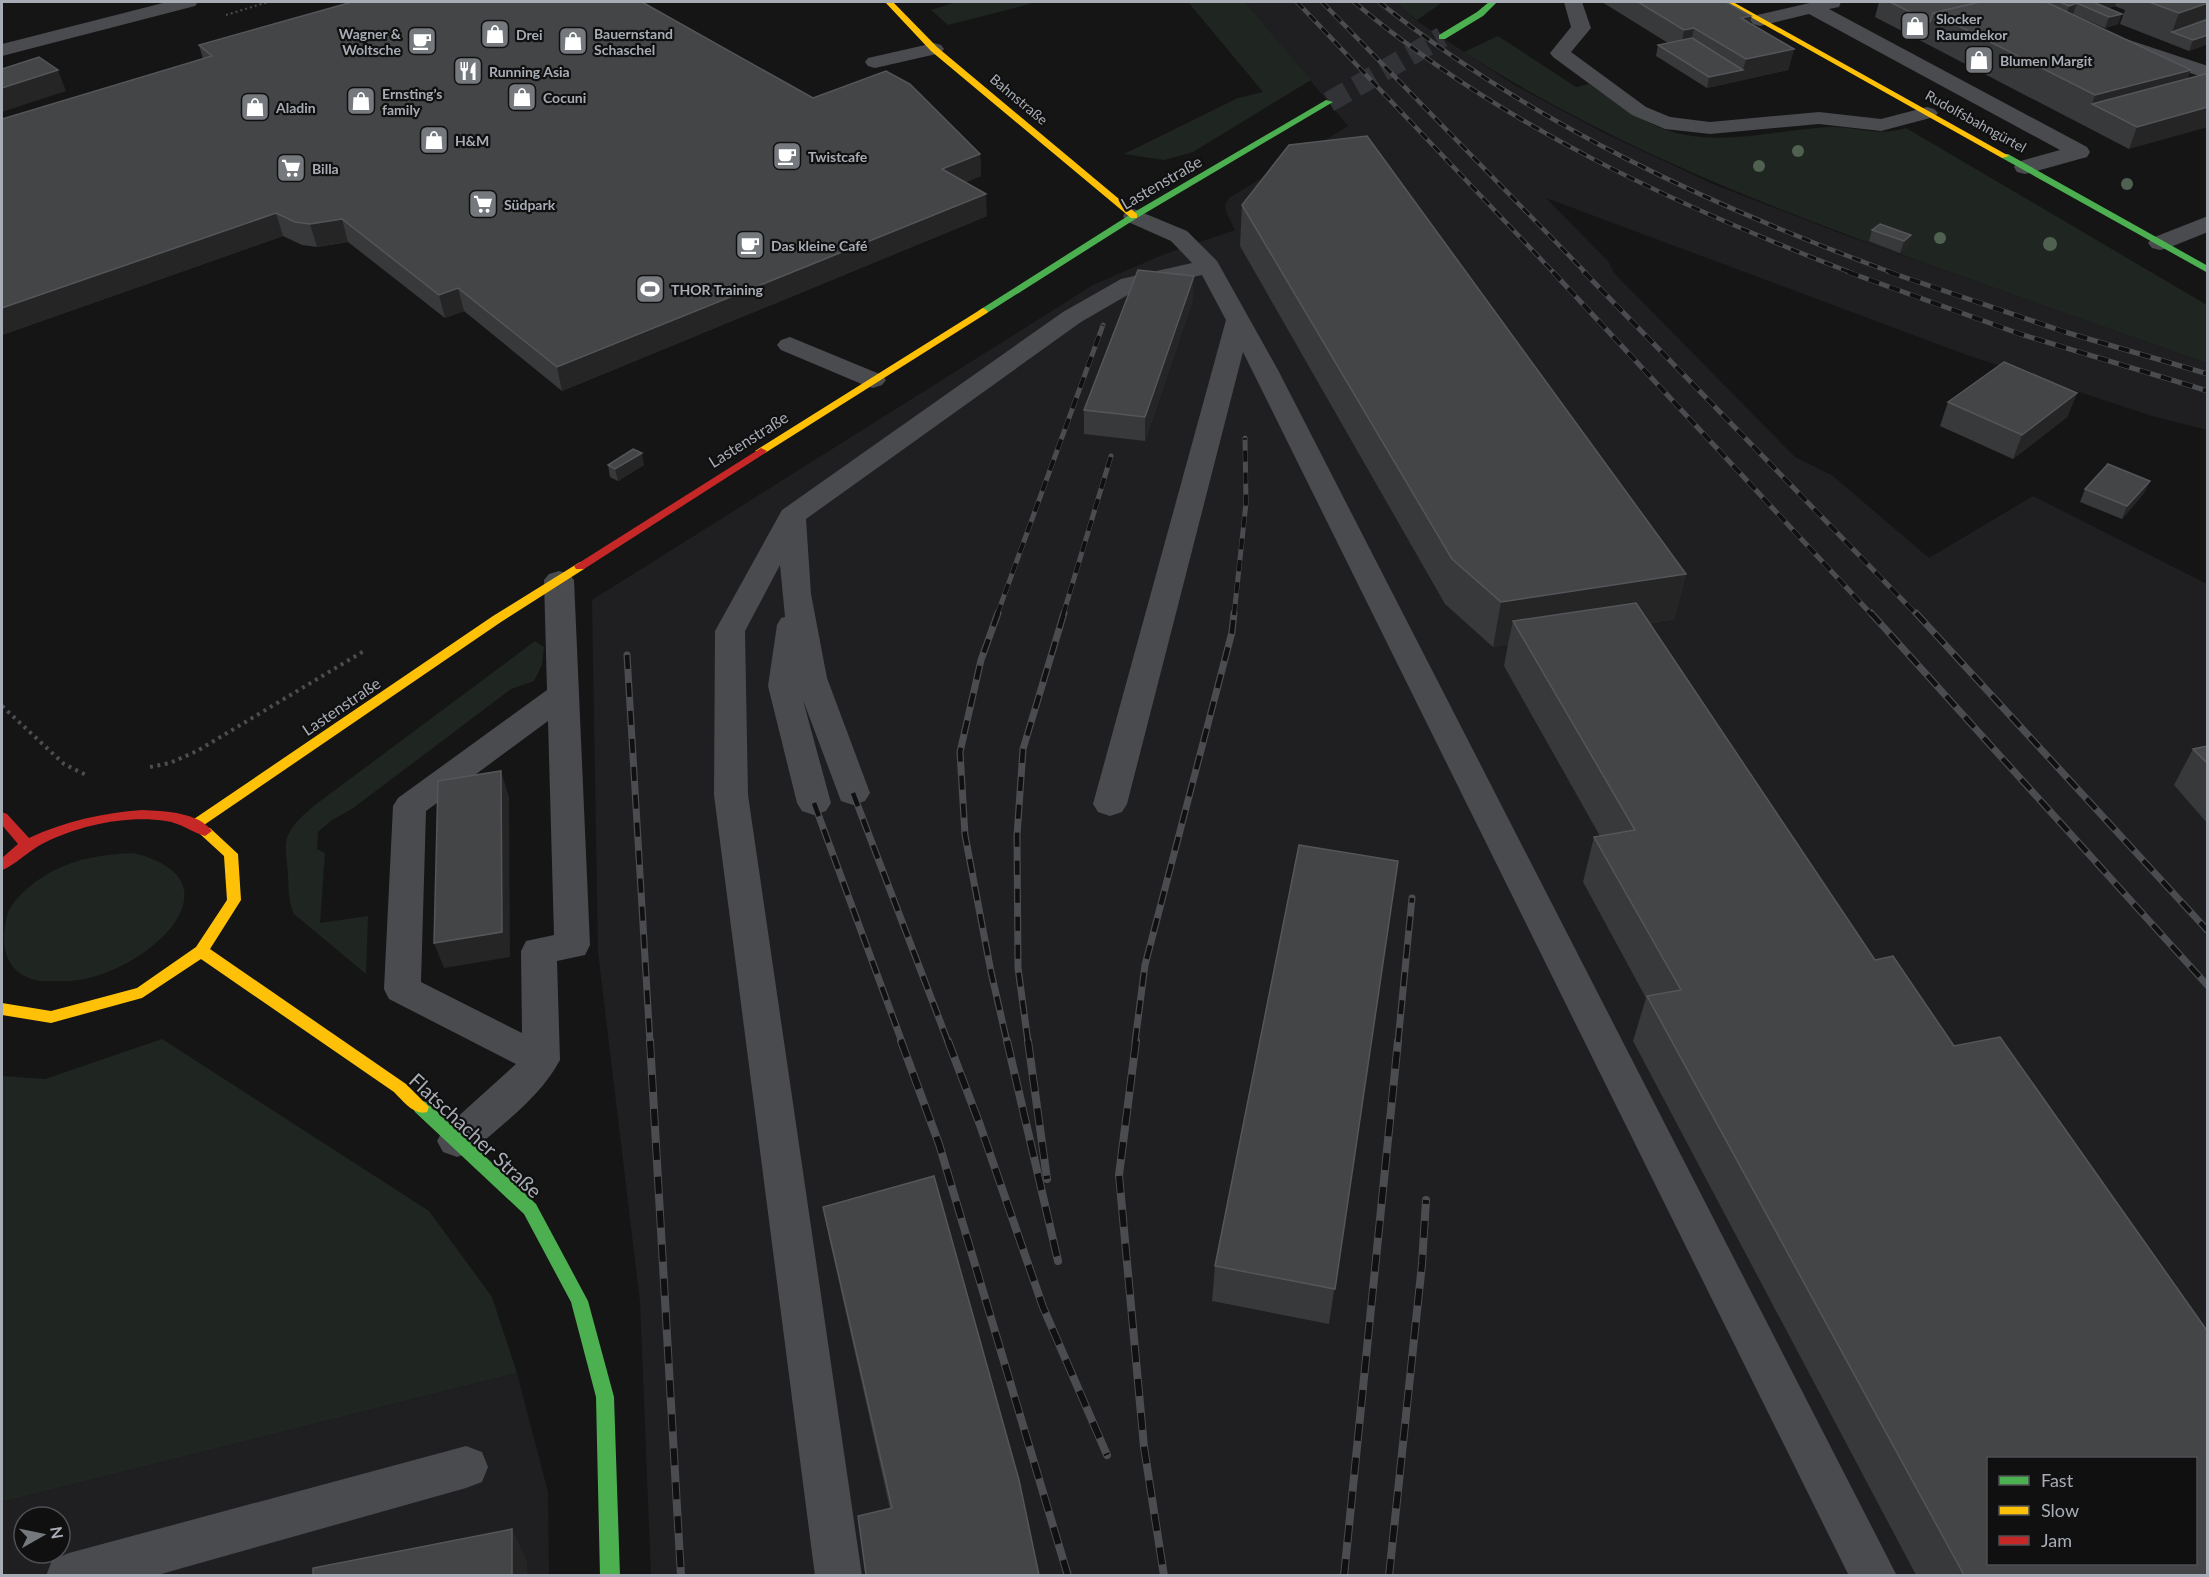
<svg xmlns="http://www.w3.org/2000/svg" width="2209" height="1577" font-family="Lato,sans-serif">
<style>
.built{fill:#1f1f21;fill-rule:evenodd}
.green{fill:#1f2520}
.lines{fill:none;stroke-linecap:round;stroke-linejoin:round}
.secondary-tunnel{stroke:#323336;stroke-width:21;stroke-dasharray:21 10;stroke-linecap:butt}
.path-far1{stroke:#4b4d4f;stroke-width:2;stroke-dasharray:2 3;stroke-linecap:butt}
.path{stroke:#4b4d4f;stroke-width:4;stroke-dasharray:3 4.5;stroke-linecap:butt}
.lane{fill:#4a4b4e;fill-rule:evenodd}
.street{fill:#4a4b4e;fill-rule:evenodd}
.fast{fill:#4caf50;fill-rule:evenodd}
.slow{fill:#ffc107;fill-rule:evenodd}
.jam{fill:#c62828;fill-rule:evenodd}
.rail-far3-casing{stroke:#4b4c4f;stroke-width:4.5}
.rail-far2-casing{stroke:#4b4c4f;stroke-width:5}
.rail-far1-casing{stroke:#4b4c4f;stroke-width:7}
.rail-casing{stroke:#4b4c4f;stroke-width:8}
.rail-far3{stroke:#101011;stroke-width:3;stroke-dasharray:9;stroke-linecap:butt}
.rail-far2{stroke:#101011;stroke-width:4;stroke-dasharray:11;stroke-linecap:butt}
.rail-far1{stroke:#101011;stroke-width:4.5;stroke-dasharray:14;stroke-linecap:butt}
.rail{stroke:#101011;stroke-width:6;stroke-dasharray:17;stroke-linecap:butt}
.tree{fill:#506051}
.wall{fill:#38393a}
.shaded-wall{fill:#252526}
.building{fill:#444547;stroke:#545659;stroke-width:1.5;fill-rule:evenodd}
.labels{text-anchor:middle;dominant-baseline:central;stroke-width:4.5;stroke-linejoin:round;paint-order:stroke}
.far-poi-label{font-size:14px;font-weight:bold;fill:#a8adb5;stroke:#101011;text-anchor:start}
.far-street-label{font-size:14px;fill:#a8adb5;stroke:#101011}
.street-label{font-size:16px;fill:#a8adb5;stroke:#101011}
.near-street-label{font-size:20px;fill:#a8adb5;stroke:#101011}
</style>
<rect width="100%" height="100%" fill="#151516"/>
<g class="built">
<path d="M1245,2h150l25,21 93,61 89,48 111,52 132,51 362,128v67l-55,-14 -185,-61 -421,-157 62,63 6,12 181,184 38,19 96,82 104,-62 174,88v991h-1556l-11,-273 -42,-350 -6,-352 501,-315 69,-30 73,-25 -9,-18 -1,-7 4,-7 119,-72zM1988,1458h208v106h-208z"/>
<path d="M517,1373l31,119 1,83 -547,1v-74zM24,1517h36v36h-36z"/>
</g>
<g class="green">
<polygon points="956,2 1037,2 948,25 931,10"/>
<polygon points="1188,2 1245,2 1311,80 1193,152 1164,160 1124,154 1238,98 1263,92"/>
<polygon points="1395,2 1443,2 1417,20"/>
<path d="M1498,36l78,51 13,-3c22,15 43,31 67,42 54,24 117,4 173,1 28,-1 48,10 77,1l301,177v58c-91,-32 -182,-64 -274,-97 -163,-58 -323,-120 -469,-214z"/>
<path d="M535,641l9,6 -2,18 -8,16 -23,8 -159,120 -20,11 -14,12 -1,17 8,4 -5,70 48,-7 -2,58 -72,-60c-6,-13 -5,-24 -6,-38 0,-8 -2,-16 -2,-24 -3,-21 15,-35 29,-47z"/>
<path d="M134,853c121,31 -4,134 -76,128 -7,0 -16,1 -23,-1 -33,-9 -35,-39 -27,-68 8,-16 27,-31 43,-40 26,-14 54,-18 83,-19z"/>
<polygon points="162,1039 429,1211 492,1297 517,1373 2,1502 2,1076 45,1079"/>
</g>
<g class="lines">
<polyline class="secondary-tunnel" points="1329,102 1442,37"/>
<polyline class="path-far1" points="226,15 268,2"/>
<g class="path">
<polyline points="2,706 64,764 86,775"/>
<polyline points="150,767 170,763 197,751 364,651"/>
</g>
<g class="lane">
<polygon points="167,2 198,2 195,6 2,56 2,44"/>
<polygon points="1564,2 1582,2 1591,28 1571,52 1646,107 1670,117 1710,122 1819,112 1881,119 1927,107 1934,109 1938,113 1934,117 1881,131 1819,124 1710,134 1665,129 1632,115 1553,57 1550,53 1571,27"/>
<polygon points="1814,2 1841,2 1839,7 1829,9 2087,147 2090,152 2087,157 2033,172 2025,174 2017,172 2014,167 2017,162 2060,150 1809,14 1760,26 1753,24 1750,20 1753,16"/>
<polygon points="2120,37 2208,66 2208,79 2113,47 2110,43 2113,39"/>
<polygon points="934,43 941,45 944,49 941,53 875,68 868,66 865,62 868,58"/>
<polygon points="1134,209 1187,231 1217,261 1278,370 1897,1576 1849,1576 1243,352 1127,804 1122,812 1110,816 1098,812 1093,804 1226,320 1202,275 1138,289 1081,322 806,519 811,594 827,678 870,793 865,801 853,805 841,801 803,700 831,803 826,811 814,815 802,811 797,803 768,686 777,625 781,618 785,617 780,565 745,631 748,795 862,1576 815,1576 714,795 715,631 782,510 1063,312 1121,279 1192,263 1171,241 1126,221 1123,216 1126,211"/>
<polygon points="790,337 882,375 886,380 882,385 873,388 864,385 781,350 777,345 781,340"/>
<path d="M559,571l10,3 5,6 16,365 -5,10 -28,6 3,99c-20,38 -58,64 -89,92l-14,5 -14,-5 -6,-11 6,-11 73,-66 -127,-65 -5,-10 9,-183 5,-8 149,-108 -3,-110 5,-6zM548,721l6,214 -28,6 -5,10 1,82 -101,-51 5,-171z"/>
<polygon points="466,1446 482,1452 488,1467 482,1482 466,1488 154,1576 46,1576 52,1560 69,1553"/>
</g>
<polygon class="street" points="2208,216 2208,232 2168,248 2160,250 2152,248 2148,243 2152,238"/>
<g class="fast">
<polygon points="1489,2 1497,2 1483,16 1445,39 1439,39 1439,35 1477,12"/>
<polygon points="1326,100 1333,102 1137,218 987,313 983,314 978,311 1131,214"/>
<polygon points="2002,154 2008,154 2208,266 2208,273 2002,158"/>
<polygon points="421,1101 427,1102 536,1204 588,1301 614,1397 620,1576 600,1576 596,1397 571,1302 524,1214 415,1112 413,1107 415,1102"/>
</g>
<g class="slow">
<polygon points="885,2 893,2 937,47 1137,214 1137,218 1131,218 931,51"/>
<polygon points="1724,2 1733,2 2009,156 2002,158"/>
<polygon points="983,308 988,311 987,313 765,453 761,454 755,451"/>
<path d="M580,562l4,1 2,3 -2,3 -83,53 -300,205 9,1 28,26 3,46 -31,49 196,135 23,23 -2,5c-13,4 -24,-11 -33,-20l-193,-133 -59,39 -91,25 -49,-8v-12l49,8 86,-23 59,-41 31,-47 -3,-44 -24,-22 -2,-3 2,-3 -9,-1 -2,-3 2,-3 302,-205z"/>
</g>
<g class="jam">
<polygon points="761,448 767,451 765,453 584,569 576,569 574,566"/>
<path d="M142,810c22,1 56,2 70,21l-7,5c-14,-4 -24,-13 -39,-15 -39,-6 -86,4 -122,22 -13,6 -33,25 -42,27v-12l16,-14 -16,-19v-13l5,2 22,24c36,-17 74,-25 113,-28z"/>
</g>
<g class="rail-far3-casing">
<g id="rail-far3">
<polyline points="1297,2 1554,273"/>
<polyline points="1322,2 1586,273"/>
<path d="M1354,2c146,123 321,203 498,271"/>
<path d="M1379,2c153,122 332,204 514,271"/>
</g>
</g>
<g class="rail-far2-casing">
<g id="rail-far2">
<polyline points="1553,272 1872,615"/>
<polyline points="1584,272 1917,615"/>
<polyline points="1848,272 2020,334 2208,391"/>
<polyline points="1889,272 2065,332 2208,374"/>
<polyline points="997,615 1103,325"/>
<polyline points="1063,615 1111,456"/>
<polyline points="1234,615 1246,503 1245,438"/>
</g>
</g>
<g class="rail-far1-casing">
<g id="rail-far1">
<polyline points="998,613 981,660 960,752 965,835 991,972 1007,1042"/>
<polyline points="1871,613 2208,986"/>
<polyline points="1916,613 2208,931"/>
<polyline points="627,655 650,1042"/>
<polyline points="853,793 948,1042"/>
<polyline points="814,803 902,1042"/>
<polyline points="1028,1042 1018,968 1017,836 1023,749 1064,613"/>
<polyline points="1135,1042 1145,965 1232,632 1234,613"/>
<polyline points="1398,1042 1412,898"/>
</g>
</g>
<g class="rail-casing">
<g id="rail">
<polyline points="650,1041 681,1576"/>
<polyline points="901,1041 939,1144 1068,1576"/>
<polyline points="948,1041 980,1125 1043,1307 1107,1455"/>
<polyline points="1007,1041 1058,1261"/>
<polyline points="1028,1041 1047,1179"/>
<polyline points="1136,1041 1119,1175 1144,1447 1164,1576"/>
<polyline points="1344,1576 1398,1041"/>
<polyline points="1389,1576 1422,1264 1426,1200"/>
</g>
</g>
<use href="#rail-far3" class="rail-far3"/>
<use href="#rail-far2" class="rail-far2"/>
<use href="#rail-far1" class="rail-far1"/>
<use href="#rail" class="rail"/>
</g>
<g class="tree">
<circle cx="1798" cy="151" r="6"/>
<circle cx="1759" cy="166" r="6"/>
<circle cx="2127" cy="184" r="6"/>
<circle cx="1940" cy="238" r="6"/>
<circle cx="2050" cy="244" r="7"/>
</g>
<g class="wall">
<polygon points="1602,2 1726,2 1751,16 1749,23 1794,49 1788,70 1707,88 1656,56 1658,45 1668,43"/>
<polygon points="1879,2 2208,2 2208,44 2189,51 2120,24 2125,10 2115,6 2108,8 2118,24 2105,28 2073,14 2191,70 2187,79 2129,149 1875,17"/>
<polygon points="199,45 813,98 980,154 981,176 966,182 987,216 562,391 464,311 445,318 348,242 317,247 302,245 283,236 2,335 2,119 203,59"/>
<polygon points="1242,205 1686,574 1674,619 1650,623 2208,1575 1916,1575 1633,1041 1646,998 1583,882 1594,837 1600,836 1504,666 1508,644 1493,647 1445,604 1240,246"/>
<polygon points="1872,230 1911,235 1907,247 1900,253 1869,241"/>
<polygon points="1193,299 1145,441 1084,434 1084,410"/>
<polygon points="2077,393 2067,417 2013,459 1940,426 1948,402"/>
<polygon points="608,465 644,465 618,481 610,477"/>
<polygon points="2150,481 2144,493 2122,519 2080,502 2085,489"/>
<polygon points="2208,746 2208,824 2174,785 2193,749"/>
<polygon points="1398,861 1329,1324 1212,1301 1215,1266"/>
<polygon points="823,1207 1039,1575 890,1509 830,1242"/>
</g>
<g class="shaded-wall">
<polygon points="2094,2 2117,2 2115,6 2095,11 2091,10"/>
<polygon points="2077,3 2073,14 2066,16 2069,6"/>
<polygon points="2208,3 2208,28 2172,32 2179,13"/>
<polygon points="2122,14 2118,24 2105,28 2109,17"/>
<polygon points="1751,16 1746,37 1741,18"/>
<polygon points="1694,28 1690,49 1680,51 1684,30"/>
<polygon points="2208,35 2208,44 2189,51 2193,40"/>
<polygon points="1794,49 1788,70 1707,88 1709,77 1743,70 1746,59"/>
<polygon points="58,70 66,91 2,112 2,88"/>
<polygon points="2191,70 2178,100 2092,104 2095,95"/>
<polygon points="2208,107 2208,127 2129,149 2137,127"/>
<polygon points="980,154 981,176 944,191 942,169"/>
<polygon points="986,194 987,216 562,391 557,367"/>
<polygon points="276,213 283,236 2,335 2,308"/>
<polygon points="342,219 348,242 317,247 310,224"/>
<polygon points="1911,235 1907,247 1900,253 1904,241"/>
<polygon points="1194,276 1193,299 1145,441 1145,417"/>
<polygon points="458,288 464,311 445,318 439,295"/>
<polygon points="2077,393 2067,417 2013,459 2022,435"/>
<polygon points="642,453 644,465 618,481 615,469"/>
<polygon points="2150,481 2144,493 2122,519 2127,506"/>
<polygon points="1686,574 1674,619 1525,642 1513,621 1508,644 1493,647 1501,602"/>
<polygon points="501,771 509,797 510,957 444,968 434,943"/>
<polygon points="512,1529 527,1561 527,1575 512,1575"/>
</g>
<g class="building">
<polygon points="352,2 642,2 813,98 886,71 910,84 980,154 942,169 986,194 557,367 458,288 439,295 342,219 310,224 295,222 276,213 2,308 2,119 212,56 199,45"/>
<polygon points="1638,2 1726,2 1751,16 1741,18 1794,49 1746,59 1694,28 1684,30"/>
<polygon points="1890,2 1980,2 1933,13 1930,22"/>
<polygon points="1980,2 2046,2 2191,70 2095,95 1933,13"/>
<polygon points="2060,2 2093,2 2122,14 2109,17 2077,3 2069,6"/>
<polygon points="2149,2 2208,2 2208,3 2179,13"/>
<polygon points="2208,19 2208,35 2193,40 2172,32"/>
<polygon points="1692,38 1743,70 1709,77 1658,45"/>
<polygon points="39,57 58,70 2,88 2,69"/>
<polygon points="2205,74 2208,75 2208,107 2137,127 2092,104"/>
<polygon points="1367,136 1686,574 1501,602 1452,559 1242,205 1289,145"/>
<polygon points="1880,224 1911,235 1904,241 1872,230"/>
<polygon points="1138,270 1194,276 1145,417 1084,410"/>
<polygon points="2004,362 2077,393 2022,435 1948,402"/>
<polygon points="633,449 642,453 615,469 608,465"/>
<polygon points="2108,464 2150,481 2127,506 2085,489"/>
<path d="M1636,603l239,357 18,-4 61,90 46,-9 208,295v243h-244l-317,-579 34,-6 -87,-153 41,-7 -122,-209zM1989,1458h207v105h-207z"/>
<polygon points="2208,746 2208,764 2193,749"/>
<polygon points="501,771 502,932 434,943 438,781"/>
<polygon points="1299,845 1398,861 1335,1289 1215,1266"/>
<polygon points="934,1176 1019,1480 1039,1575 866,1575 858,1516 892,1508 823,1207"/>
<polygon points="512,1529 512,1575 313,1575 313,1568"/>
</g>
<defs>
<g id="shop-square" transform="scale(1.5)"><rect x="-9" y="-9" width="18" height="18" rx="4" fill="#75787d" stroke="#101011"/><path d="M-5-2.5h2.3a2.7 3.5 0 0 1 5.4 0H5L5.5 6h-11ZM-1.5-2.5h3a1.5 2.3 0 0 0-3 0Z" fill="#fff"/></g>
<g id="cafe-square" transform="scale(1.5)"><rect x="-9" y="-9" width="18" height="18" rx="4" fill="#75787d" stroke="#101011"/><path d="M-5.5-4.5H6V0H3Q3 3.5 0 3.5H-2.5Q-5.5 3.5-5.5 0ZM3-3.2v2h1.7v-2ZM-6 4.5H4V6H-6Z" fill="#fff"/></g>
<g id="restaurant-square" transform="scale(1.5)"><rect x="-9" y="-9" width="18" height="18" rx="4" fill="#75787d" stroke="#101011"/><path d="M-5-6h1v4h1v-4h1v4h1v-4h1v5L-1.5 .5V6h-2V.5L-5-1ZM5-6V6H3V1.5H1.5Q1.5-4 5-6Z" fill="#fff"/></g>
<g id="supermarket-square" transform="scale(1.5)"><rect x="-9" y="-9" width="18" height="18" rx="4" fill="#75787d" stroke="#101011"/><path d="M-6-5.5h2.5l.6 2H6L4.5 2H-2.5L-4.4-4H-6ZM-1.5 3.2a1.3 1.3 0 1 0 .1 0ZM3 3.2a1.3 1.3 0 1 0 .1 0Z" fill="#fff"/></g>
<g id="stadium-square" transform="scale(1.5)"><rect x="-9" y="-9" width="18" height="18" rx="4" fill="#75787d" stroke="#101011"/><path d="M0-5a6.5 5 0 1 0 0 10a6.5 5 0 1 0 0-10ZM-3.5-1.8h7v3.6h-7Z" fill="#fff"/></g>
</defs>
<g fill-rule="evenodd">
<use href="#shop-square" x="1915" y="26"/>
<use href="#shop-square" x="495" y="34"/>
<use href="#cafe-square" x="422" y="41"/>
<use href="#shop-square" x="573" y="41"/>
<use href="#shop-square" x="1979" y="60"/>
<use href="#restaurant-square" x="468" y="71"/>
<use href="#shop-square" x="522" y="97"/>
<use href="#shop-square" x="361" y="101"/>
<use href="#shop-square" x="255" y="107"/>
<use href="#shop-square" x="434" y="140"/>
<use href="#cafe-square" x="787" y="156"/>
<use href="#supermarket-square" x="291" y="168"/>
<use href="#supermarket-square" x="483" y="204"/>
<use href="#cafe-square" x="750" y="245"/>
<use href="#stadium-square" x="650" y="289"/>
</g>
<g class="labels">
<g class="far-poi-label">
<text x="1936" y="18">Slocker<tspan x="1936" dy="16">Raumdekor</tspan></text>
<text x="401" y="33" text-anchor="end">Wagner &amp;<tspan x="401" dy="16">Woltsche</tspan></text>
<text x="594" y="33">Bauernstand<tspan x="594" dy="16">Schaschel</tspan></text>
<text x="516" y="34">Drei</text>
<text x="2000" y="60">Blumen Margit</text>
<text x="489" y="71">Running Asia</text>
<text x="382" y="93">Ernsting’s<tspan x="382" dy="16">family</tspan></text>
<text x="543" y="97">Cocuni</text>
<text x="276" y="107">Aladin</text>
<text x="455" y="140">H&amp;M</text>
<text x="808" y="156">Twistcafe</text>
<text x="312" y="168">Billa</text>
<text x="504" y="204">Südpark</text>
<text x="771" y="245">Das kleine Café</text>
<text x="671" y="289">THOR Training</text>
</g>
<g class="far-street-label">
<text transform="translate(1019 99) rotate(40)">Bahnstraße</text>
<text transform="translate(1976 121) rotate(29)">Rudolfsbahngürtel</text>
</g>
<g class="street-label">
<text transform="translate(1161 182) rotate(-30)">Lastenstraße</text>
<text transform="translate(748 439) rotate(-32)">Lastenstraße</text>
<text transform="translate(341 706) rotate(-34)">Lastenstraße</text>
</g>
<g class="near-street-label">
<text transform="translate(476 1135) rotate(43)">Flatschacher Straße</text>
</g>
</g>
<rect width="2209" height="1577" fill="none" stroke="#a8adb5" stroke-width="6"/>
<rect x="1987" y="1457" width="210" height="108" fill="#101011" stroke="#4d4f53" stroke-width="1.5"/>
<rect x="1999" y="1476" width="30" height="9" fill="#4caf50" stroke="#4d4f53" stroke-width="1.5"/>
<text x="2041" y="1487" font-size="18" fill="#a8adb5">Fast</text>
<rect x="1999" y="1506" width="30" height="9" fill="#ffc107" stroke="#4d4f53" stroke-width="1.5"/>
<text x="2041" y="1517" font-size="18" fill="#a8adb5">Slow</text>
<rect x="1999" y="1536" width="30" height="9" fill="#c62828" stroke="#4d4f53" stroke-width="1.5"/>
<text x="2041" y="1547" font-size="18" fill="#a8adb5">Jam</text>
<g transform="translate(42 1535) rotate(81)"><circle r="28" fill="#101011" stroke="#4d4f53" stroke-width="1.5"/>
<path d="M0-4.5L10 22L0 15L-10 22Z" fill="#75787d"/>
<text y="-9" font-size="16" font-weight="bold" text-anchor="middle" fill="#a8adb5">N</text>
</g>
</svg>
